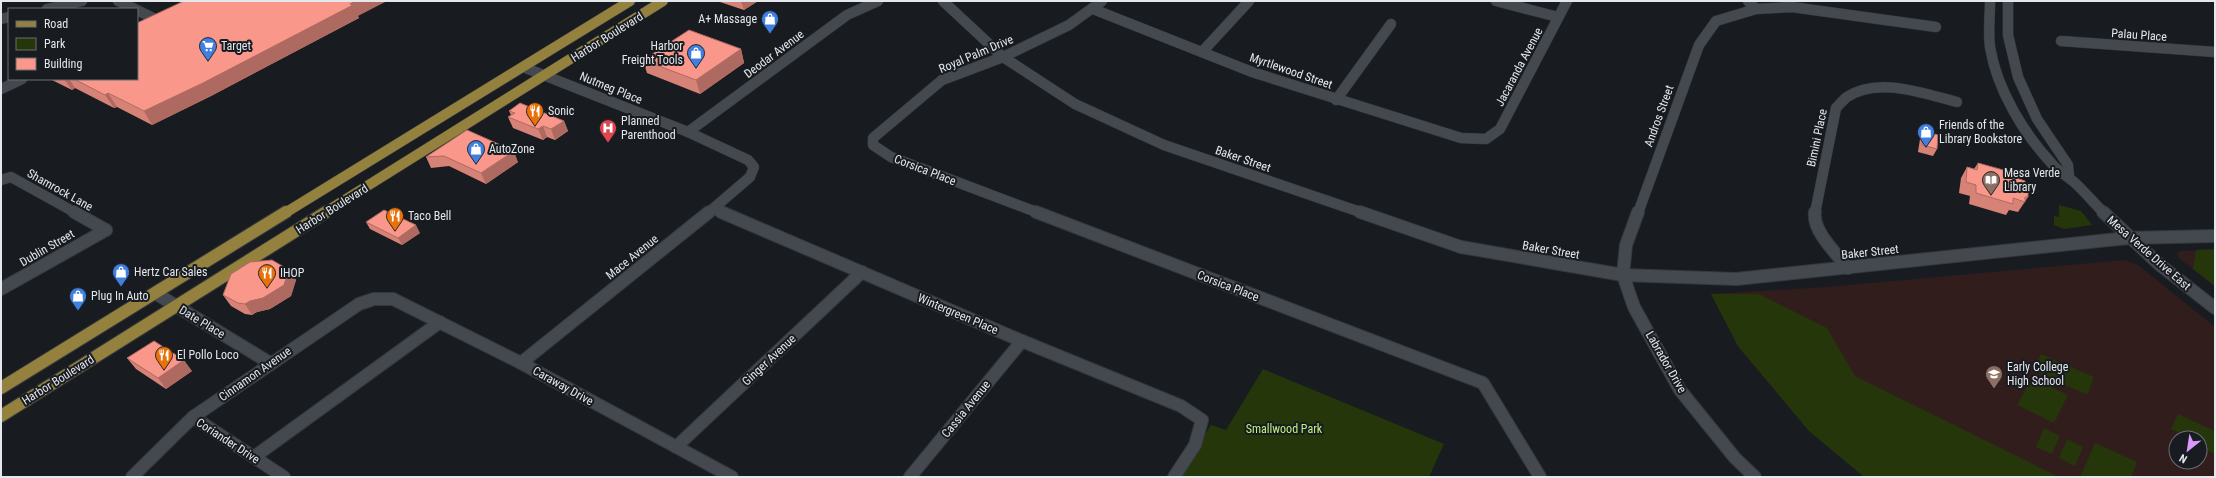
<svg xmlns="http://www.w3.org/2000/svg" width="2216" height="478" font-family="'Roboto Condensed',sans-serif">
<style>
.education{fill:#301d1c;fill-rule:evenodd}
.green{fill:#25360b}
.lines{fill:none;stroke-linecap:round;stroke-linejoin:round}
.minor-far1-casing{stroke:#35383c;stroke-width:11}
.minor-casing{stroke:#35383c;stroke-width:14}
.tertiary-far1-casing{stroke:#35383c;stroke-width:11}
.tertiary-casing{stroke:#35383c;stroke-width:14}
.primary-far1-casing{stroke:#35383c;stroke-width:11}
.primary-casing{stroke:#35383c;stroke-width:14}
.minor-far1{stroke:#44494f;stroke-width:10}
.minor{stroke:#44494f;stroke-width:12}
.tertiary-far1{stroke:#44494f;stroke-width:10}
.tertiary{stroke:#44494f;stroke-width:12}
.primary-far1{stroke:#94813d;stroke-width:10}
.primary{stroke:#94813d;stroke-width:12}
.wall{fill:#d68277}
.shaded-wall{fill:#ae6a61}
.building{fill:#f9978a;stroke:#ae6a61}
.labels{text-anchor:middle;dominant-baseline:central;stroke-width:4;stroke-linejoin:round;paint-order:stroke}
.poi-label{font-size:12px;fill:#e4e7eb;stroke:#181c21;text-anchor:start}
.street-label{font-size:12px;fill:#e4e7eb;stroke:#181c21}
.park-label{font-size:12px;fill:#beef7e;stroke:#181c21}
</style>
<rect width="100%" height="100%" fill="#181c21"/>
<g class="education">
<polygon points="2215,250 2215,287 2179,258 2177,254 2180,251"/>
<path d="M2124,260l14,5 77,62v150h-351l-55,-46 -71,-84 -27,-53 116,-7zM2176,438h24v24h-24z"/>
</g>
<g class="green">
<polygon points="2059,205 2081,211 2092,225 2064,229 2054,225 2054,216 2059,217"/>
<polygon points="2215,249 2215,286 2193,269 2196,250"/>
<polygon points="1711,294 1759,294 1827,328 1855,376 2059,477 1864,477 1809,431 1738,346"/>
<polygon points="2041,354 2094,377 2087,395 2033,370"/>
<polygon points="1263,369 1444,444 1429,477 1178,477 1211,425 1226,430"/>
<polygon points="2032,378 2068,395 2054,423 2017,405"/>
<polygon points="2178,414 2215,431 2215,454 2206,450 2208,446 2200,442 2200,438 2190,438 2171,429"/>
<polygon points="2044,428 2060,436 2052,454 2036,447"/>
<polygon points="2067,439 2083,447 2075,466 2059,458"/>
<polygon points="2095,443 2137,462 2131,477 2080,477"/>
</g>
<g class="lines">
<g class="minor-far1-casing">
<g id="minor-far1">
<polyline points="118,1 135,9"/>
<polyline points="1496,1 1558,17"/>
<polyline points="47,9 82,1"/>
<polyline points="1093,9 1252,72 1461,138 1486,139 1500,129 1567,1"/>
<polyline points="1756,9 1792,7 1936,27"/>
<polyline points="137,10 153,18"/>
<polyline points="1,19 9,17"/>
<polyline points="2061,41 2215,52"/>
<polyline points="1202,52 1249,1"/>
<polyline points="523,67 688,132 748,160 754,167 750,177 708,213"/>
<polyline points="1336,100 1391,24"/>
<polyline points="688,132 847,15 878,1"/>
<polyline points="1,180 11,177 76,213"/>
<polyline points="713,209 723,213"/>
<polyline points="1039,213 891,157 873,145 873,138 942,80 1003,57 1069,25 1102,1"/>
<polyline points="1638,213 1699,45 1716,21 1756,9 1748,1"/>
<path d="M1815,213l21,-105c4,-4 7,-8 11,-11 31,-21 78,-3 110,5"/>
</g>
</g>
<g class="minor-casing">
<g id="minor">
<polyline points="74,212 106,230"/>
<polyline points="721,212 1022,341 1181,406 1202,420 1195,445 1174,477"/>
<polyline points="1036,212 1483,383 1540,477"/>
<polyline points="1638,212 1626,245 1623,275 1634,307 1680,390 1735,458 1755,477"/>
<path d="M1815,212c-3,19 22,42 33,56"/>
<polyline points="2128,238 2215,236"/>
<polyline points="1,289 106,230"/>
<polyline points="155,293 270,363"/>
<polyline points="521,363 709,212"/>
<polyline points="193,417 284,477"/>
<polyline points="676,447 862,272"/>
<polyline points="254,457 440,322"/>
<polyline points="132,477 193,417 359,304 374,299 393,299 521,363 732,477"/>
<polyline points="910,477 1022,341"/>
</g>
</g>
<g class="tertiary-far1-casing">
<g id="tertiary-far1">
<polyline points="943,1 1003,57 1075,104 1164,145 1363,213"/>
<path d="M1990,1c0,15 -2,31 0,46 7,43 34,87 63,118 6,7 14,11 21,17 11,10 20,21 30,31"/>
<polyline points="2008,1 2008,35 2018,77 2037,119 2068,165 2069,177"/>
<polyline points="1,89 22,79"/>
</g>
</g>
<g class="tertiary-casing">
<g id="tertiary">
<polyline points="1360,212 1461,247 1623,275 1736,279 2128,238"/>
<polyline points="2103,212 2160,265 2215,308"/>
</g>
</g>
<g class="primary-far1-casing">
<g id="primary-far1">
<polyline points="285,213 630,1"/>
<polyline points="324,213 663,1"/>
</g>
</g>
<g class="primary-casing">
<g id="primary">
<polyline points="1,388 286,212"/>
<polyline points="1,416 326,212"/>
</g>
</g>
<use href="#minor-far1" class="minor-far1"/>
<use href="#minor" class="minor"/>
<use href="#tertiary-far1" class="tertiary-far1"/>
<use href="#tertiary" class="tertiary"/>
<use href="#primary-far1" class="primary-far1"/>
<use href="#primary" class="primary"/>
</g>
<g class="wall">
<polygon points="717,1 758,1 744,10"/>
<polygon points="358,16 359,18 211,96 152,125 117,107 114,108 75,88 72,90 52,80 52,79 137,79"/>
<polygon points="741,49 744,63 700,94 647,73 643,60"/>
<polygon points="509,111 564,121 568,131 555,140 547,137 543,140 513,128 508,117 511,115"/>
<polygon points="467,130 518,162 486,184 449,166 431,168 426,157"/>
<polygon points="1924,131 1937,149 1933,156 1918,152 1920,139"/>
<polygon points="1978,163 2014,177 2025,186 2028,197 2018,212 2009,210 2006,215 1969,204 1970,196 1959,193 1961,178 1967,167 1974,169"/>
<polygon points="366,222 420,233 402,245 370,229"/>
<polygon points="289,270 296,280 291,296 270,309 257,312 252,315 245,314 231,306 223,295"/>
<polygon points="127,358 192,371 166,389 136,369"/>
</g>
<g class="shaded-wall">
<polygon points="356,1 387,1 358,16 359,18 211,96 152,125 144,111"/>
<polygon points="741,1 758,1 744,10"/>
<polygon points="741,49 744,63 700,94 696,80"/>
<polygon points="64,79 69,79 75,88 72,90"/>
<polygon points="108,93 117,107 114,108 105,95"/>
<polygon points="564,121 568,131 555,140 551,129"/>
<polygon points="543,126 547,137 543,140 538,129"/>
<polygon points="514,151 518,162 486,184 481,173"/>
<polygon points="416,225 420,233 402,245 398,238"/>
<polygon points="289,270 296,280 291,296 270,309 257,312 252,315 245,304"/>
<polygon points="184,360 192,371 166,389 158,378"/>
</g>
<g class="building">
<polygon points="184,1 356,1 350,4 353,5 203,83 144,111 108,93 105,95 74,79 137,79 137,23"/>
<polygon points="689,30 741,49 696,80 643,60"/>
<polygon points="520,103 564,121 551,129 543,126 538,129 508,117 515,113 509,111"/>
<polygon points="467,130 514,151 481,173 444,156 426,157"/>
<polygon points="1924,131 1938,135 1937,149 1922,145"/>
<polygon points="1978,163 2014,173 2014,177 2025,181 2025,186 2028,186 2028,197 2025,197 2025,202 2013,198 2013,204 1976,193 1976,185 1966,182 1967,167 1977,170"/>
<polygon points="384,210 416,225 398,238 366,222"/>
<polygon points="272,260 289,270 284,285 263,298 250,301 245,304 238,303 223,295 231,274 250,262"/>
<polygon points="154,341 184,360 158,378 127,358"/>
</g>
<defs>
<g id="shop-pin" transform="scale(0.9)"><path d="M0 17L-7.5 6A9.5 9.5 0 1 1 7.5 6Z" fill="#3f7fe0" stroke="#181c21"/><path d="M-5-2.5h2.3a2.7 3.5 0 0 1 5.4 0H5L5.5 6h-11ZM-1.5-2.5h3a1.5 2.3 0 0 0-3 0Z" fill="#fff"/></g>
<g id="supermarket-pin" transform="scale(0.9)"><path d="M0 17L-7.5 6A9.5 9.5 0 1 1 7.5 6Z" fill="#3f7fe0" stroke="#181c21"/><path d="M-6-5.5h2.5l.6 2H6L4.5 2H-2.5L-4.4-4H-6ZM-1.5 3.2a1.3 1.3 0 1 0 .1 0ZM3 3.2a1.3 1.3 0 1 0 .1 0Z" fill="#fff"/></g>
<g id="restaurant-pin" transform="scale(0.9)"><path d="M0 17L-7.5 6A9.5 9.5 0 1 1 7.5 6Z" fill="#e8710a" stroke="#181c21"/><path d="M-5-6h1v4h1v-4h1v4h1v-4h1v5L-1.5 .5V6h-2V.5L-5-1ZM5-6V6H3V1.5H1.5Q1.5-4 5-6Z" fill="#fff"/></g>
<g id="hospital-pin" transform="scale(0.9)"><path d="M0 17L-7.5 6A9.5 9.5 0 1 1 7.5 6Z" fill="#e0444e" stroke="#181c21"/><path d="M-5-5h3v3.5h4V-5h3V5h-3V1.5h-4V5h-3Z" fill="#fff"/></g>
<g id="library-pin" transform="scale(0.9)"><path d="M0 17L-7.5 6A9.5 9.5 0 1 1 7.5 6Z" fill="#8d6e63" stroke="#181c21"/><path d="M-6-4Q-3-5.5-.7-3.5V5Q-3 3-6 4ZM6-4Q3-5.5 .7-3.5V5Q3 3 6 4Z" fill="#fff"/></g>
<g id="school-pin" transform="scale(0.9)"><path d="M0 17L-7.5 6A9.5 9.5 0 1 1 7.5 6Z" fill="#8d6e63" stroke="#181c21"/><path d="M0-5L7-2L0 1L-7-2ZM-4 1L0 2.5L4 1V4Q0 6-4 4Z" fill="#fff"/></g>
</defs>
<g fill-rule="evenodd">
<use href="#shop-pin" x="770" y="19"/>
<use href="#supermarket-pin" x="208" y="46"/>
<use href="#shop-pin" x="696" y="53"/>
<use href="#restaurant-pin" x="535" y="111"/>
<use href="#hospital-pin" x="608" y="128"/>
<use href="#shop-pin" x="1926" y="132"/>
<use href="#shop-pin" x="476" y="149"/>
<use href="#library-pin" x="1991" y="180"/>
<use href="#restaurant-pin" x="395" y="216"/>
<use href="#shop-pin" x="121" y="272"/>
<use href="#restaurant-pin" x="267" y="273"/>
<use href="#shop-pin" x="78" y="296"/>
<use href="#restaurant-pin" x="164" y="355"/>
<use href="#school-pin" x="1994" y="374"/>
</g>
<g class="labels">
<g class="poi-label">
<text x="757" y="19" text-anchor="end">A+ Massage</text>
<text x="221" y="46">Target</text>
<text x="683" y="46" text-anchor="end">Harbor<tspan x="683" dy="14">Freight Tools</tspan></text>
<text x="548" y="111">Sonic</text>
<text x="621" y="121">Planned<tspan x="621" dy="14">Parenthood</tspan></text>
<text x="1939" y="125">Friends of the<tspan x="1939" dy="14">Library Bookstore</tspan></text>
<text x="489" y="149">AutoZone</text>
<text x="2004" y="173">Mesa Verde<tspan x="2004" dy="14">Library</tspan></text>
<text x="408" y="216">Taco Bell</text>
<text x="134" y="272">Hertz Car Sales</text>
<text x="280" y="273">IHOP</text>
<text x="91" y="296">Plug In Auto</text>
<text x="177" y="355">El Pollo Loco</text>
<text x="2007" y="367">Early College<tspan x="2007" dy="14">High School</tspan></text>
</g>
<g class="street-label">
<text transform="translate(2139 35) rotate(4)">Palau Place</text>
<text transform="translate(607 37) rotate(-32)">Harbor Boulevard</text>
<text transform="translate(774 54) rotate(-37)">Deodar Avenue</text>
<text transform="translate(976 54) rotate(-23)">Royal Palm Drive</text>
<text transform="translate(1519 67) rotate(-62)">Jacaranda Avenue</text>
<text transform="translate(1291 71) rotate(19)">Myrtlewood Street</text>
<text transform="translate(611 88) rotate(22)">Nutmeg Place</text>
<text transform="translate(1659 116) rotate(-70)">Andros Street</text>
<text transform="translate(1817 138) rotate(-78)">Bimini Place</text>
<text transform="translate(1243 159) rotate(19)">Baker Street</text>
<text transform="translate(925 170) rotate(21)">Corsica Place</text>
<text transform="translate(60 190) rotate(29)">Shamrock Lane</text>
<text transform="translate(332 209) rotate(-32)">Harbor Boulevard</text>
<text transform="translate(47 248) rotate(-30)">Dublin Street</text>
<text transform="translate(1551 250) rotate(10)">Baker Street</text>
<text transform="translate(1870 252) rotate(-6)">Baker Street</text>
<text transform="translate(2149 253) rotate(41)">Mesa Verde Drive East</text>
<text transform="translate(632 257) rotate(-39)">Mace Avenue</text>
<text transform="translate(1228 286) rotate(21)">Corsica Place</text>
<text transform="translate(958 314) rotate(23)">Wintergreen Place</text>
<text transform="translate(202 322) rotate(31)">Date Place</text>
<text transform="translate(769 360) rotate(-43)">Ginger Avenue</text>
<text transform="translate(1666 362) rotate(60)">Labrador Drive</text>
<text transform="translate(255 374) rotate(-35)">Cinnamon Avenue</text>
<text transform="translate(58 380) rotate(-32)">Harbor Boulevard</text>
<text transform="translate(563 386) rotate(29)">Caraway Drive</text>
<text transform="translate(966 409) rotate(-51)">Cassia Avenue</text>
<text transform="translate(228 441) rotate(33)">Coriander Drive</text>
</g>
<g class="park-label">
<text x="1284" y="429">Smallwood Park</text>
</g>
</g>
<rect width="2216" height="478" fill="none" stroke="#e4e7eb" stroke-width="4"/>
<rect x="8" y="8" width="130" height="72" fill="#181c21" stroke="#6a6d72"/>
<rect x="16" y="21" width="20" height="6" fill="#94813d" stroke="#6a6d72"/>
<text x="44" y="28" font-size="12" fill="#e4e7eb">Road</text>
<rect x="16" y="38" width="20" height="12" fill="#25360b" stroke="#6a6d72"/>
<text x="44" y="48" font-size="12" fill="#e4e7eb">Park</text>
<rect x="16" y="58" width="20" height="12" fill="#f9978a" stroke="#6a6d72"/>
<text x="44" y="68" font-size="12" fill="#e4e7eb">Building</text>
<g transform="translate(2188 450) rotate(210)"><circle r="19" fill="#181c21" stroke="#6a6d72"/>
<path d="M0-3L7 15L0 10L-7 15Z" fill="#d69bfa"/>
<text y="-6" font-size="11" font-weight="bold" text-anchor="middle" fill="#e4e7eb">N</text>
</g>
</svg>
